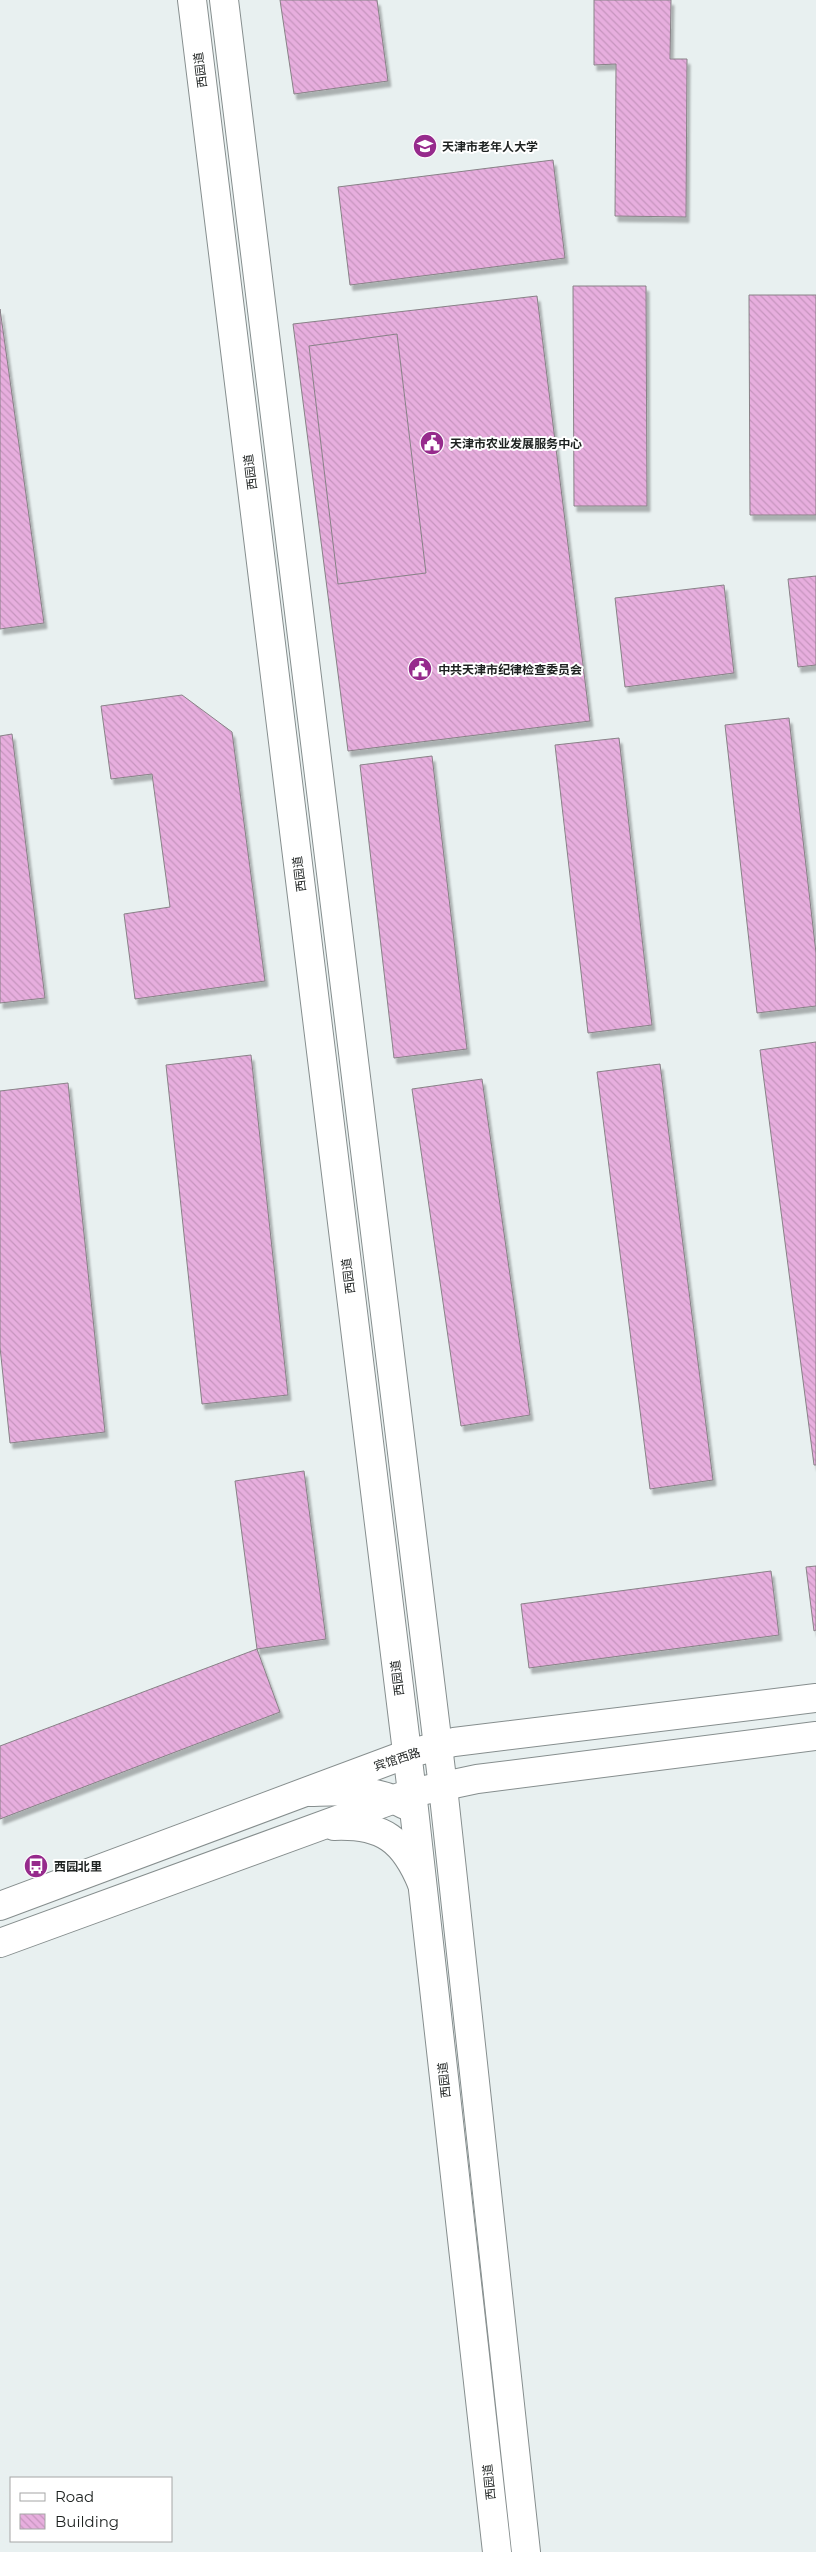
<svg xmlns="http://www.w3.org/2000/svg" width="816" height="2552" font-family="Montserrat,'Noto Sans SC',sans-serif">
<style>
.building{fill:url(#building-back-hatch);stroke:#888287;filter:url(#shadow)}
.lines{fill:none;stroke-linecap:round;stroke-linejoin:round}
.tertiary-casing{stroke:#868e8e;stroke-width:30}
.secondary-casing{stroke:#868e8e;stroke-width:30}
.tertiary{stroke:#fff;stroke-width:28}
.secondary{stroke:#fff;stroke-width:28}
.labels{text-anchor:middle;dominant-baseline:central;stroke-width:4;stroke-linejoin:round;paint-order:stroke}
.street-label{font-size:12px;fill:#1d2120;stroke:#fff}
.poi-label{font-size:12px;font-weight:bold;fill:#1d2120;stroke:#fff;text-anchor:start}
</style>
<defs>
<pattern id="building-back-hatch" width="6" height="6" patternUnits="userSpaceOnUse" patternTransform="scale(1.25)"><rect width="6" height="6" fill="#e7aede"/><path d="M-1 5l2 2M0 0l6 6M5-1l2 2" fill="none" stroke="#c695be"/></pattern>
<filter id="shadow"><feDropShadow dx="3" dy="5.5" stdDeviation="1" flood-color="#0004"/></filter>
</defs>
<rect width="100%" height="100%" fill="#e8f0f0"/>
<g class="building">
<polygon points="280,0 377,0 388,81 294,94"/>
<polygon points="594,0 671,0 670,59 687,59 686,217 615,216 616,64 594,65"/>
<polygon points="553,160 565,258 350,285 338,187"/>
<polygon points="573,286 646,286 647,506 574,506"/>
<polygon points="749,295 816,295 816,515 750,515"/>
<polygon points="537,296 590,721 348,751 293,324"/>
<polygon points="0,309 44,623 0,629"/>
<polygon points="397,334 426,573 338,584 309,346"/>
<polygon points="816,576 816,665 798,667 788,579"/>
<polygon points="724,585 734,673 625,687 615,598"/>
<polygon points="182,695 232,732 265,981 135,999 124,914 170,907 152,774 111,779 101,706"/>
<polygon points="789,718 816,953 816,1006 757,1013 725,725"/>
<polygon points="12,734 45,998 0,1003 0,736"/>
<polygon points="619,738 652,1025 588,1033 555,745"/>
<polygon points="432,756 467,1049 394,1058 360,765"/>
<polygon points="816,1042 816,1465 814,1465 760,1050"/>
<polygon points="251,1055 288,1395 202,1404 166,1065"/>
<polygon points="660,1064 713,1480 650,1489 597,1072"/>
<polygon points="482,1079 530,1415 461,1426 412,1089"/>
<polygon points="68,1083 105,1432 10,1443 0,1347 0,1091"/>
<polygon points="304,1471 326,1639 257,1649 235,1481"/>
<polygon points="816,1566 816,1630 814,1631 806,1567"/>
<polygon points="771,1571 779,1635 529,1668 521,1604"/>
<polygon points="257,1649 280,1712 0,1819 0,1746"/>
</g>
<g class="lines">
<g class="tertiary-casing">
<g id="tertiary">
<polyline points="192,0 414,1809 497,2552"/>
<polyline points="224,0 443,1787 526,2552"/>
<path d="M310,1792c33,-1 66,-4 95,13"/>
</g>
</g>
<g class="secondary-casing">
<g id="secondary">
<path d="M334,1826c49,-2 70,14 88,58"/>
<polyline points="0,1906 407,1754 454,1742 816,1698"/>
<polyline points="0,1943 411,1793 477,1779 816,1736"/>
</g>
</g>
<use href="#tertiary" class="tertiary"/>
<use href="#secondary" class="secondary"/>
</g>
<defs>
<g id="university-disc" transform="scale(1.25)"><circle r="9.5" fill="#962a8c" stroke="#fff"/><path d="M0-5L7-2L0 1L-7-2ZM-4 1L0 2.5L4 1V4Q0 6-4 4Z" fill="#fff"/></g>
<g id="civic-disc" transform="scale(1.25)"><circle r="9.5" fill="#962a8c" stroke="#fff"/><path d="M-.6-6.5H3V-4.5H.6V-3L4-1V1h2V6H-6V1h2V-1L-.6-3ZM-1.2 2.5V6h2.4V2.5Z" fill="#fff"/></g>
<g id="bus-disc" transform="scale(1.25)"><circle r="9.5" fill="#962a8c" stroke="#fff"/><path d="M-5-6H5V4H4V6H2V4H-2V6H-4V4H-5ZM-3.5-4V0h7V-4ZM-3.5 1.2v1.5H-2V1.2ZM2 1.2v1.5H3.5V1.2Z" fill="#fff"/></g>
</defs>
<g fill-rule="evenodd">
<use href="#university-disc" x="425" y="146"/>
<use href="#civic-disc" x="432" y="443"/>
<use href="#civic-disc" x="420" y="669"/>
<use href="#bus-disc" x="36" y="1866"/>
</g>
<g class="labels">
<g class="street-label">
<text transform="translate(200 70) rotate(-97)">西园道</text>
<text transform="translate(250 472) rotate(-97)">西园道</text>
<text transform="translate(299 874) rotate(-97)">西园道</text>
<text transform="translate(348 1276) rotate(-97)">西园道</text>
<text transform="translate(397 1678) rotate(-97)">西园道</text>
<text transform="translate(397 1759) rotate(-18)">宾馆西路</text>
<text transform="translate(444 2080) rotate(-96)">西园道</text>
<text transform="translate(489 2482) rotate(-96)">西园道</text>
</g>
<g class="poi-label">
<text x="442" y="146">天津市老年人大学</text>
<text x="450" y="443">天津市农业发展服务中心</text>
<text x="438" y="669">中共天津市纪律检查委员会</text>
<text x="54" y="1866">西园北里</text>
</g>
</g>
<rect x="10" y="2477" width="162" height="65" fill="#ffffff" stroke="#a5a6a6"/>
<rect x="20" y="2493" width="25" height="8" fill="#ffffff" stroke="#a5a6a6"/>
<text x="55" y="2502" font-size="15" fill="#1d2120">Road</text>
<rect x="20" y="2514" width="25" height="15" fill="url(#building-back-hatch)" stroke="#a5a6a6"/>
<text x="55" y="2527" font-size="15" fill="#1d2120">Building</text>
</svg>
